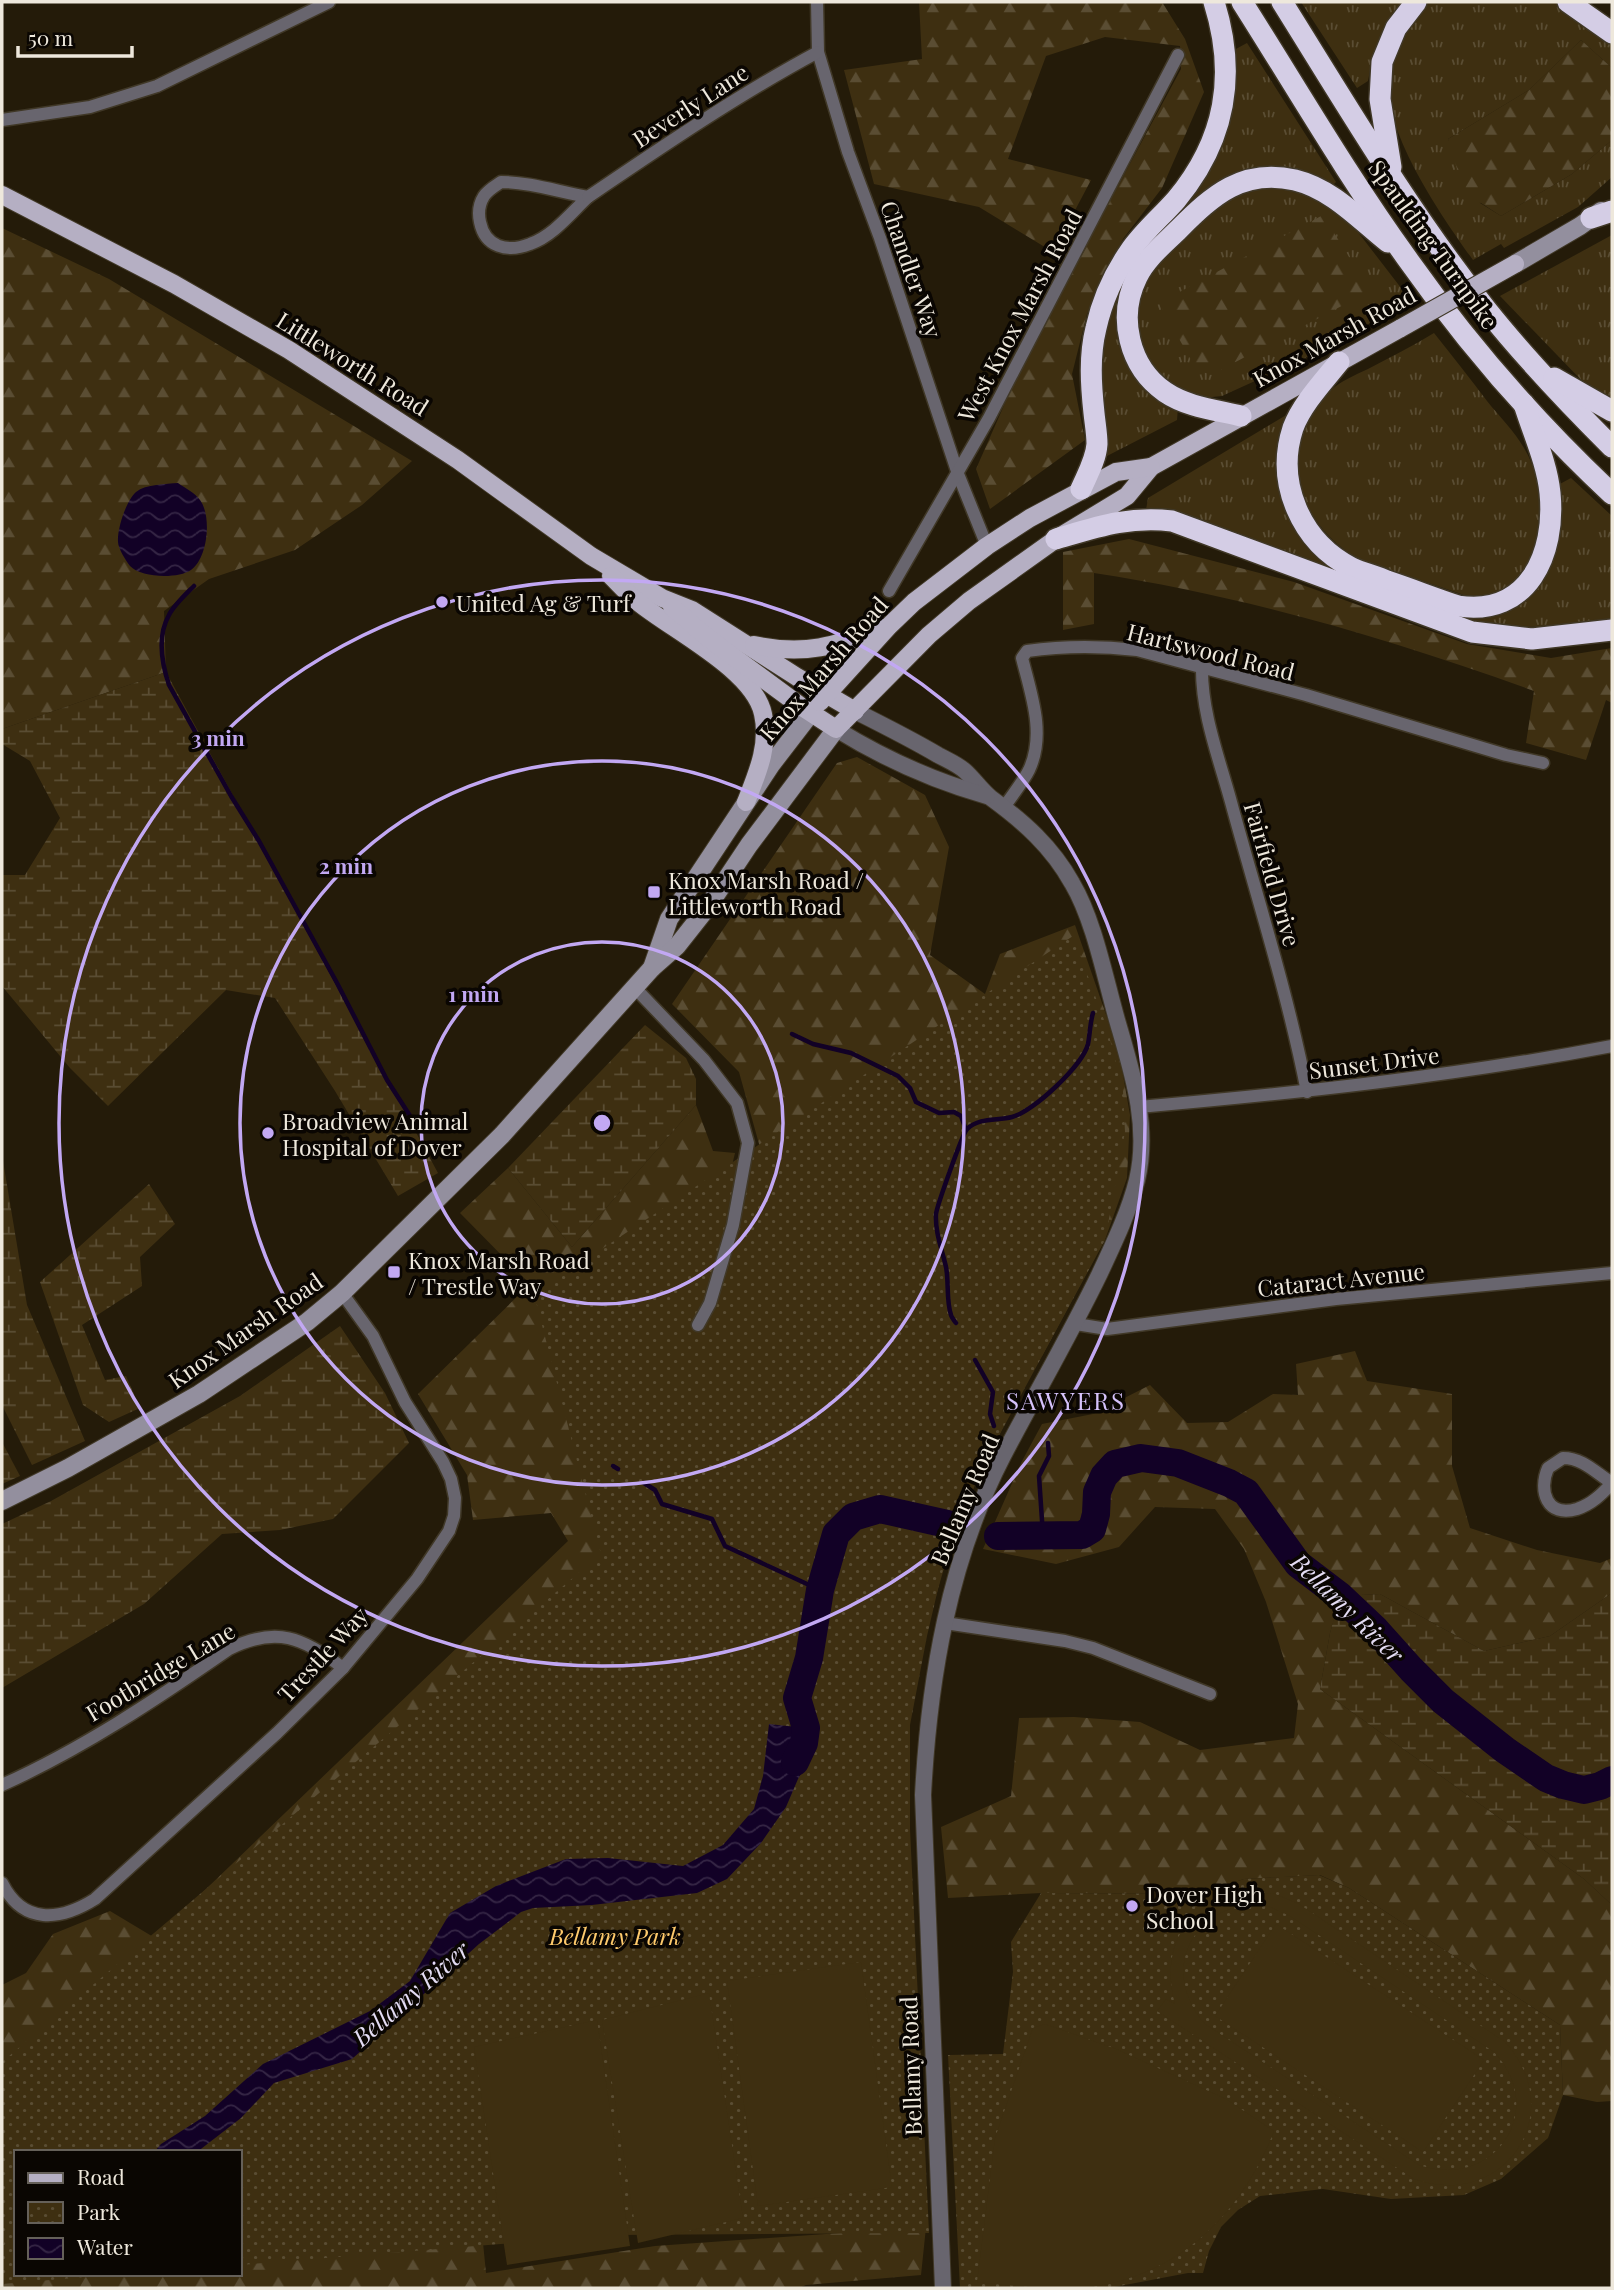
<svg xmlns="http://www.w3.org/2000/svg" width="1614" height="2290" font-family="'Playfair Display',serif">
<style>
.grass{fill:url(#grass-tufts)}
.forest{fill:url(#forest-firs);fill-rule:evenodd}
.wetland{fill:url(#wetland-marsh)}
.park{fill:url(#park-dots)}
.pitch{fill:#3e2f11;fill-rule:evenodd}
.water{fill:url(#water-waves)}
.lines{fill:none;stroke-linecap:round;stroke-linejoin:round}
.stream{stroke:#120126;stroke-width:4.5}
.river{stroke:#120126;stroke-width:28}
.minor-casing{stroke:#403827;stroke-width:15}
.tertiary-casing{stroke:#403827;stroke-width:18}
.secondary-casing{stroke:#403827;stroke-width:20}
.primary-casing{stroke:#403827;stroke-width:20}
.motorway-casing{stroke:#403827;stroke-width:24}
.minor{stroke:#68656e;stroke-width:12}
.tertiary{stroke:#68656e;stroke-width:16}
.secondary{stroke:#938f9e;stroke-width:18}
.primary{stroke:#b5afc3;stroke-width:18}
.motorway{stroke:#d4cde5;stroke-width:21}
.primary-bridge-casing{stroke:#403827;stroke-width:20;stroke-linecap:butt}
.primary-bridge{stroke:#b5afc3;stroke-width:18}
.ring{fill:none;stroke:#c2a8f3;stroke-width:3.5}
.poi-dot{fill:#c2a8f3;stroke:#0a0602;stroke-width:2.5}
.labels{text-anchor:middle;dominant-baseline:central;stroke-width:7;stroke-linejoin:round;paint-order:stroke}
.street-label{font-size:23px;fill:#eee8dc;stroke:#0a0602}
.poi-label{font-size:23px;fill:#eee8dc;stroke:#0a0602;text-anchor:start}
.park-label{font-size:23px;font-style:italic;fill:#feca6c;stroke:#0a0602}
.neighbourhood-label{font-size:24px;letter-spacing:2px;fill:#d5c2fb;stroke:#0a0602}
.water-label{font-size:24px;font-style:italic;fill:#e4ddf4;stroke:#0a0602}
.centre{fill:#c2a8f3;stroke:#0a0602;stroke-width:3.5}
.ring-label{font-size:21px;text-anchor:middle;font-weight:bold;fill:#c2a8f3;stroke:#0a0602;stroke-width:7;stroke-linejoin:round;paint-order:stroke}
</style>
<defs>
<pattern id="grass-tufts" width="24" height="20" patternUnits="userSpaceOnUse" patternTransform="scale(1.75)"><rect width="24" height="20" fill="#3e2f11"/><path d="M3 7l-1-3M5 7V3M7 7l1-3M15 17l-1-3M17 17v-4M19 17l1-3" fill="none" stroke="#5a4d33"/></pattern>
<pattern id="forest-firs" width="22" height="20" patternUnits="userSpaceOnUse" patternTransform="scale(1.75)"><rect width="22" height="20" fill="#3e2f11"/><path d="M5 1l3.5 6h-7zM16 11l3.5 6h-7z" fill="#5a4d33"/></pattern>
<pattern id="wetland-marsh" width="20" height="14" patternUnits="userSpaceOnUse" patternTransform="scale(1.75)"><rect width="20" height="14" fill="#3e2f11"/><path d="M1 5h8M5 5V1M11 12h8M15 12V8" fill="none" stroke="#5a4d33"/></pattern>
<pattern id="park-dots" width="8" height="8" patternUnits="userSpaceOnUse" patternTransform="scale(1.75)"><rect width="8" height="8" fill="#3e2f11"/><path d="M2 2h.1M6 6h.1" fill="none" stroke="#5a4d33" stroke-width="1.8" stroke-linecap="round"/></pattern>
<pattern id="water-waves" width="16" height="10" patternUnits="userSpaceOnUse" patternTransform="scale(1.75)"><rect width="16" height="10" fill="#120126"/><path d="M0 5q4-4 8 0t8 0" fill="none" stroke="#352645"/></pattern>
</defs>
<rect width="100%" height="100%" fill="#241b09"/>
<g class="grass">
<path d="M1301,2h102c-20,23 -30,50 -35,79l-11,7z"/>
<path d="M1426,2h130l56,39v27l-31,-28 -52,50 -81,49 32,64 21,13 71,-42 40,-34v37l-34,30 -74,41 -3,-4 -28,16c-31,-43 -90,-128 -85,-183 1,-8 18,-54 23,-60 4,-5 10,-10 15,-15z"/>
<polygon points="1247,43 1336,182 1331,187 1241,172 1217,182 1206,189 1151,246 1119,316 1178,407 1177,420 1107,456 1096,370 1116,285 1187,195 1234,50"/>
<polygon points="1291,182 1344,214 1408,297 1387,309 1389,313 1301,360 1222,396 1202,398 1163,383 1139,348 1134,323 1146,275 1230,191"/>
<polygon points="1612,235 1612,402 1586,385 1500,296"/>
<path d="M1434,333c18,23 36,45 53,68 12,15 27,30 37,47 19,32 23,73 10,108 -10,27 -37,40 -64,41l-110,-37c-63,-35 -91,-118 -29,-170 10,-9 24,-15 37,-21 22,-12 45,-23 66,-36z"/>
<path d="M1298,408l-11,29 21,100 145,72 66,-9 39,-115 13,-7 41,38v104c-48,5 -94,12 -143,1l-239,-91 -21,-7 -63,-13 2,-12z"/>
</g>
<g class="forest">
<polygon points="919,2 1162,2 1185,39 1204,92 1162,188 1123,239 1087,314 1072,374 1085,440 990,509 976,469 1023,362 1181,69 1180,46 1105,37 1046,56 1008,159 1091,180 1053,252 979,207 874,184 844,70 922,59"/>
<polygon points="1581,40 1612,68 1612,140 1572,174 1501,216 1481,203 1470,201 1462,185 1448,139 1529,90"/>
<polygon points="1323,215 1370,291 1211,375 1196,369 1159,303"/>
<polygon points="2,228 109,279 412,461 362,505 295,550 209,579 164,611 166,672 2,729"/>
<path d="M1129,539l165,43 173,62 84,14 61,-10v55l-6,-3 -20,60 -60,-17 8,-52c-143,-52 -289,-95 -440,-118v51l-31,6v-78z"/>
<polygon points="857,757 925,795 949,847 930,955 985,994 1000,954 1075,925 1119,1052 1130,1115 1127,1178 1106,1237 1042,1356 761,1151 739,1072 672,1004 837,763"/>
<path d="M696,1105l17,46 22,2 -40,164 333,57 -47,100 -113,-17 93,52 -25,87 -473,448 23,229 169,-27 271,-19 -5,48 -115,10 -7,3h-797v-303l24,-12 27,-39 57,-23 45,27 413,-397 -17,-28 -78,7 -6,-45 -49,-81 112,-110 -70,-71 48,-45 64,79zM16,2152h224v122h-224z"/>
<polygon points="1355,1351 1367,1381 1452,1394 1452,1466 1470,1528 1537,1550 1600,1563 1612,1558 1612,1593 1550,1636 1484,1651 1380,1594 1341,1596 1330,1633 1320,1689 1584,1879 1612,1905 1612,2101 1597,2102 1563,2095 1560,2025 1349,1888 1320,1875 1244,1879 1197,1894 1041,1893 948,1898 941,1827 1011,1796 1019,1718 1074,1717 1140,1722 1200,1750 1294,1738 1298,1704 1266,1602 1244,1549 1215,1509 1155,1507 1119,1547 1056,1564 983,1549 1021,1463 1042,1424 1093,1414 1150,1385 1187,1423 1228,1422 1273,1394 1298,1395 1296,1364"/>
</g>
<g class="wetland">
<polygon points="166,672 438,1173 398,1196 335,1091 275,998 226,990 108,1106 70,1068 2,986 2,875 25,875 60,818 30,761 2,744 2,729"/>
<polygon points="645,1025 686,1058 696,1079 696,1105 572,1247 508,1168"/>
<polygon points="2,1155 27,1305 85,1441 32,1465 2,1405"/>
<polygon points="149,1184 175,1224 140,1257 142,1286 82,1325 105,1380 126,1376 140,1408 109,1422 83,1405 40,1282"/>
<polygon points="340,1326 385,1393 409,1443 333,1519 280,1530 222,1534 144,1604 2,1688 2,1524 51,1501 240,1396"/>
<polygon points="2,1442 20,1476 2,1484"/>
<polygon points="1612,1593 1612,1905 1584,1879 1320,1689 1330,1633 1340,1596 1380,1594 1484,1651 1550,1636"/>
</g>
<g class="park">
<polygon points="1073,936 1107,1028 1123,1091 1125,1132 1105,1240 982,1467 957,1531 941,1576 927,1636 910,1725 910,1829 929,2233 611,2235 240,2265 240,2152 16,2152 16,2274 122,2274 2,2284 2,2247 5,2241 2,2225 2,2062 601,1554 534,1294"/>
<polygon points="1319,1875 1349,1888 1560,2025 1563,2095 1548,2138 1501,2179 1464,2195 1391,2199 1323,2189 1260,2196 1238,2210 1221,2227 1209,2251 1203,2273 1188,2273 1109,2288 960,2288 948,2055 1003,2054 1013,1972 1011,1942 1041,1893 1197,1894 1244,1879"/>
</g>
<g class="pitch">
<path d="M1249,1891l26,3 24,10 206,138c65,71 -1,169 -91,137l-257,-168 9,-12 9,5c-16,-58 13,-105 74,-113zM1244,1905l24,1 22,10 204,136c55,58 0,139 -75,113l-214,-141c-41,-46 -21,-107 39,-119z"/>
<polygon points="1276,1924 1484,2060 1423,2152 1215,2016"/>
<polygon points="861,1962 892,2187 758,2206 727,1981"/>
<polygon points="709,1993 743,2218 638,2243 602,2020"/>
<polygon points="597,2020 630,2246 507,2265 474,2047"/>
<path d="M1045,2024l71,25 110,50 48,32c-33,84 -97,147 -191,157 -35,2 -71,-2 -106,-6l18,-144 38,-110z"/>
</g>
<g class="water">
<path d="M178,483c7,5 17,10 22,17 12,16 8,58 -9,70 -13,9 -50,8 -61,-4 -4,-5 -12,-18 -12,-24 -1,-13 8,-41 18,-50 10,-8 30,-8 42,-9z"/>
<polygon points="769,1724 806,1728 816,1749 798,1779 786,1807 761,1843 727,1879 697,1893 592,1905 533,1908 521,1912 479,1944 352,2059 274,2083 241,2118 197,2152 154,2152 161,2144 205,2116 263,2064 370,2011 410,1981 450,1913 496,1886 566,1859 608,1858 683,1866 723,1845 754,1809 763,1776"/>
</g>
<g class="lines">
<g class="stream">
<path d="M194,586c-8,8 -20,19 -25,29 -12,21 -7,49 0,70l62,111 28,45 78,142 50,97 25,39 10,8 20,4 17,-6 7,-6"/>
<polyline points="792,1034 813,1044 851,1053 898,1076 910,1088 916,1102 939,1113 954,1112 961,1116 966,1130"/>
<path d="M956,1323c-1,-1 -5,-7 -5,-8 -5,-15 -2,-33 -5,-48 -4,-18 -11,-34 -10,-53 1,-8 26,-79 31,-85 13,-12 30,-8 45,-12 21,-5 71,-52 76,-73 2,-10 2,-21 5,-31"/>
<polyline points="975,1360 993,1392 990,1414 994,1426"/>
<polyline points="613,1466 618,1469"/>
<polyline points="644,1483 655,1490 662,1504 712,1519 725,1546 820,1590"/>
<polyline points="1043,1535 1039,1476 1049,1456 1048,1443"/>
</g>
<g class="river">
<polyline points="998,1536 1082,1535 1092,1529 1096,1514 1097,1492 1104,1476 1115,1464 1141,1458 1178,1463 1229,1483 1246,1492 1298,1564 1340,1596 1376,1630 1411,1669 1443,1701 1505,1750 1546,1778 1563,1785 1584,1790 1600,1786 1612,1780"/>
<polyline points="795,1762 804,1743 806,1728 797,1698 809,1658 820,1590 836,1534 853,1517 880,1509 947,1524"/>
</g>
<g class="minor-casing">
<g id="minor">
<polyline points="817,2 818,52 848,152 880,238 958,474 987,546"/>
<polyline points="2,120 90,107 157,86 329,2"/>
<path d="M501,182c29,0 58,10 87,15 -18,17 -35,39 -58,47 -23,9 -45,3 -50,-22 -2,-9 -1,-18 4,-26 4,-6 11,-10 17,-14z"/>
<path d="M588,197c75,-51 150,-102 230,-145"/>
<polyline points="889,591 989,418 1178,55"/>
<path d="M1202,666c-1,46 17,92 29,136 26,96 57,192 76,290"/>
<path d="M1005,806c8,-12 18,-24 24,-36 17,-36 2,-76 -7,-112l5,-7c36,-5 74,-5 110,-1l169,45 200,60 37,8"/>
<polyline points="635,988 704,1060 737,1103 748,1143 733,1225 710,1303 698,1325"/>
<path d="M1139,1107c159,-14 316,-31 473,-61"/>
<polyline points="1076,1324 1107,1329 1336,1299 1612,1273"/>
<path d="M1563,1458c20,0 33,15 49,25 -10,11 -20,21 -35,26 -30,9 -39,-18 -29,-41z"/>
<polyline points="945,1623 1065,1641 1093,1648 1210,1694"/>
<path d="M2,1785c80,-36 155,-86 227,-136 47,-23 74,-12 114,19"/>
<path d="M2,1883c21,42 58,38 93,16l182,-166 66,-65 74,-89 32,-48 5,-15 1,-18 -4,-19 -8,-17 -38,-60 -32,-66 -31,-43"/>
</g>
</g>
<g class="tertiary-casing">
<g id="tertiary">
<path d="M855,711c28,14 56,28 83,44 9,5 19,9 27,16 9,8 16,19 26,27 33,24 61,49 81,85 22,37 33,95 45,137 15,52 33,106 20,160 -8,32 -23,63 -37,93 -30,62 -65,122 -97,183 -54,104 -74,223 -80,339l20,493"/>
<path d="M836,729c47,29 98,52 151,67"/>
</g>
</g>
<g class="secondary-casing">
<g id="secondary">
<polyline points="1515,264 1580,226 1601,211"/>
<polyline points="652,968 669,919 771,765 811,713"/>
<polyline points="2,1501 68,1468 199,1394 307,1322 342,1293 502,1135 652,968 677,946 707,908 749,845 836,729"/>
</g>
</g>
<g class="primary-casing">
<g id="primary">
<polyline points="2,195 174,284 289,350 458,460 591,556 662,598 692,610 797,677 855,711"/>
<path d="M611,576c9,9 17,18 27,26 34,28 116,68 125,112 7,31 -6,60 -17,88"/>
<polyline points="672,607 708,638 799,705 836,729 929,635 969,601 1056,539 1127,496 1151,467 1401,328"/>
<path d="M754,645c51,11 81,1 129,-17"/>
<polyline points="820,702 889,626 914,602 987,546 1030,518 1116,472 1151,467"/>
</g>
</g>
<g class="motorway-casing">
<g id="motorway">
<path d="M1242,2c54,85 105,173 164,255 60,85 130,166 206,237"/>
<path d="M1282,2c65,104 128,211 204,307 39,49 82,94 126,138"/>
<polyline points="1568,2 1612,33"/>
<polyline points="1391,167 1380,99 1382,62 1396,28 1416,2"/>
<polyline points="1591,218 1612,211"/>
<path d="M1339,362c-16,20 -37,42 -46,66 -18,55 8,114 59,140 11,5 24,8 35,13 24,8 47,17 71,25 70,11 98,-52 92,-113 -3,-30 -17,-60 -26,-89"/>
<polyline points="1554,378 1612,411"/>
<path d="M1241,416c-25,-6 -54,-9 -76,-24 -36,-25 -48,-75 -28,-115 9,-19 27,-33 42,-48 34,-34 64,-61 116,-49 37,9 64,39 93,62"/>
<path d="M1081,489c6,-14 15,-29 16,-45 0,-10 -2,-21 -3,-31 -3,-28 -5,-57 2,-85 6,-27 18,-54 34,-77 13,-19 31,-34 46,-51 50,-60 61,-125 38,-198"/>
<path d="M1056,539c41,-12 72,-23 116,-18l300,111 60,7 80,-9"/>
</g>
</g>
<use href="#minor" class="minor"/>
<use href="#tertiary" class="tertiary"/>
<use href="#secondary" class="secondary"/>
<use href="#primary" class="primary"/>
<use href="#motorway" class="motorway"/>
<g class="primary-bridge-casing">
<polyline id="primary-bridge" points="1401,328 1515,264"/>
</g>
<use href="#primary-bridge" class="primary-bridge"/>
</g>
<g class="ring">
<circle cx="602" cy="1123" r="181"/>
<circle cx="602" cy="1123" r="362"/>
<circle cx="602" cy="1123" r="543"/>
</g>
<g class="poi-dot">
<circle cx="442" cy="602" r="7"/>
<rect x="647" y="885" width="14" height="14" rx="3.5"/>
<circle cx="268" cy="1133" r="7"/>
<rect x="387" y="1265" width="14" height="14" rx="3.5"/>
<circle cx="1132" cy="1906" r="7"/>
</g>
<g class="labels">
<g class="street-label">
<text transform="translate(690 105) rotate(-33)">Beverly Lane</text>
<text transform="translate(1434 244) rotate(54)">Spaulding Turnpike</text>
<text transform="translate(912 269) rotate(71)">Chandler Way</text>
<text transform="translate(1019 315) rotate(-62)">West Knox Marsh Road</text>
<text transform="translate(1334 336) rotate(-29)">Knox Marsh Road</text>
<text transform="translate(353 363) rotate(32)">Littleworth Road</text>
<text transform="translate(1211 651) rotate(14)">Hartswood Road</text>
<text transform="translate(823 668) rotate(-49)">Knox Marsh Road</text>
<text transform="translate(1273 874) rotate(74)">Fairfield Drive</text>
<text transform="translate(1374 1062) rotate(-7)">Sunset Drive</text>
<text transform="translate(1341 1279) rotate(-6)">Cataract Avenue</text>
<text transform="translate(245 1330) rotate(-35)">Knox Marsh Road</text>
<text transform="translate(964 1499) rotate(-67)">Bellamy Road</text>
<text transform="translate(322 1654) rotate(-47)">Trestle Way</text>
<text transform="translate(160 1671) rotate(-31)">Footbridge Lane</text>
<text transform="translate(910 2066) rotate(-92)">Bellamy Road</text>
</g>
<g class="poi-label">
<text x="456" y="602">United Ag &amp; Turf</text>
<text x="668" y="879">Knox Marsh Road /<tspan x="668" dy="26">Littleworth Road</tspan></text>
<text x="282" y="1120">Broadview Animal<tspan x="282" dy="26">Hospital of Dover</tspan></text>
<text x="408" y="1259">Knox Marsh Road<tspan x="408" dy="26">/ Trestle Way</tspan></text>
<text x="1146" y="1893">Dover High<tspan x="1146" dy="26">School</tspan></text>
</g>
<g class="park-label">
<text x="615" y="1935">Bellamy Park</text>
</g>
<g class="neighbourhood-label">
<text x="1066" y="1400">SAWYERS</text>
</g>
<g class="water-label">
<text transform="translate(1348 1607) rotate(44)">Bellamy River</text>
<text transform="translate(410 1993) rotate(-41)">Bellamy River</text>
</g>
</g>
<circle cx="602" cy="1123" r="10" class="centre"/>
<g class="ring-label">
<text x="218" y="746">3 min</text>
<text x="346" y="874">2 min</text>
<text x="474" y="1002">1 min</text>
</g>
<rect width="1614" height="2290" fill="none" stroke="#eee8dc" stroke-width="7"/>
<rect x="14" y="2150" width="228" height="126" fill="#0a0602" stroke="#656059" stroke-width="2"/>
<rect x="28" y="2173" width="35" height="10" fill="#b5afc3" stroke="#656059" stroke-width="2"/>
<text x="77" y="2185" font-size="21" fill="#eee8dc">Road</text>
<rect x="28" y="2202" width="35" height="21" fill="url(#park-dots)" stroke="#656059" stroke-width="2"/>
<text x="77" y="2220" font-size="21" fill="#eee8dc">Park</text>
<rect x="28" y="2238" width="35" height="21" fill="url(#water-waves)" stroke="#656059" stroke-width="2"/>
<text x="77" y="2255" font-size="21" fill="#eee8dc">Water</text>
<path d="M18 46v10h114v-10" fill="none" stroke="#eee8dc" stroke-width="3.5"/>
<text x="28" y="46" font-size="21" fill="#eee8dc" stroke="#0a0602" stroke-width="5" paint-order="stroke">50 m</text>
</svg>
